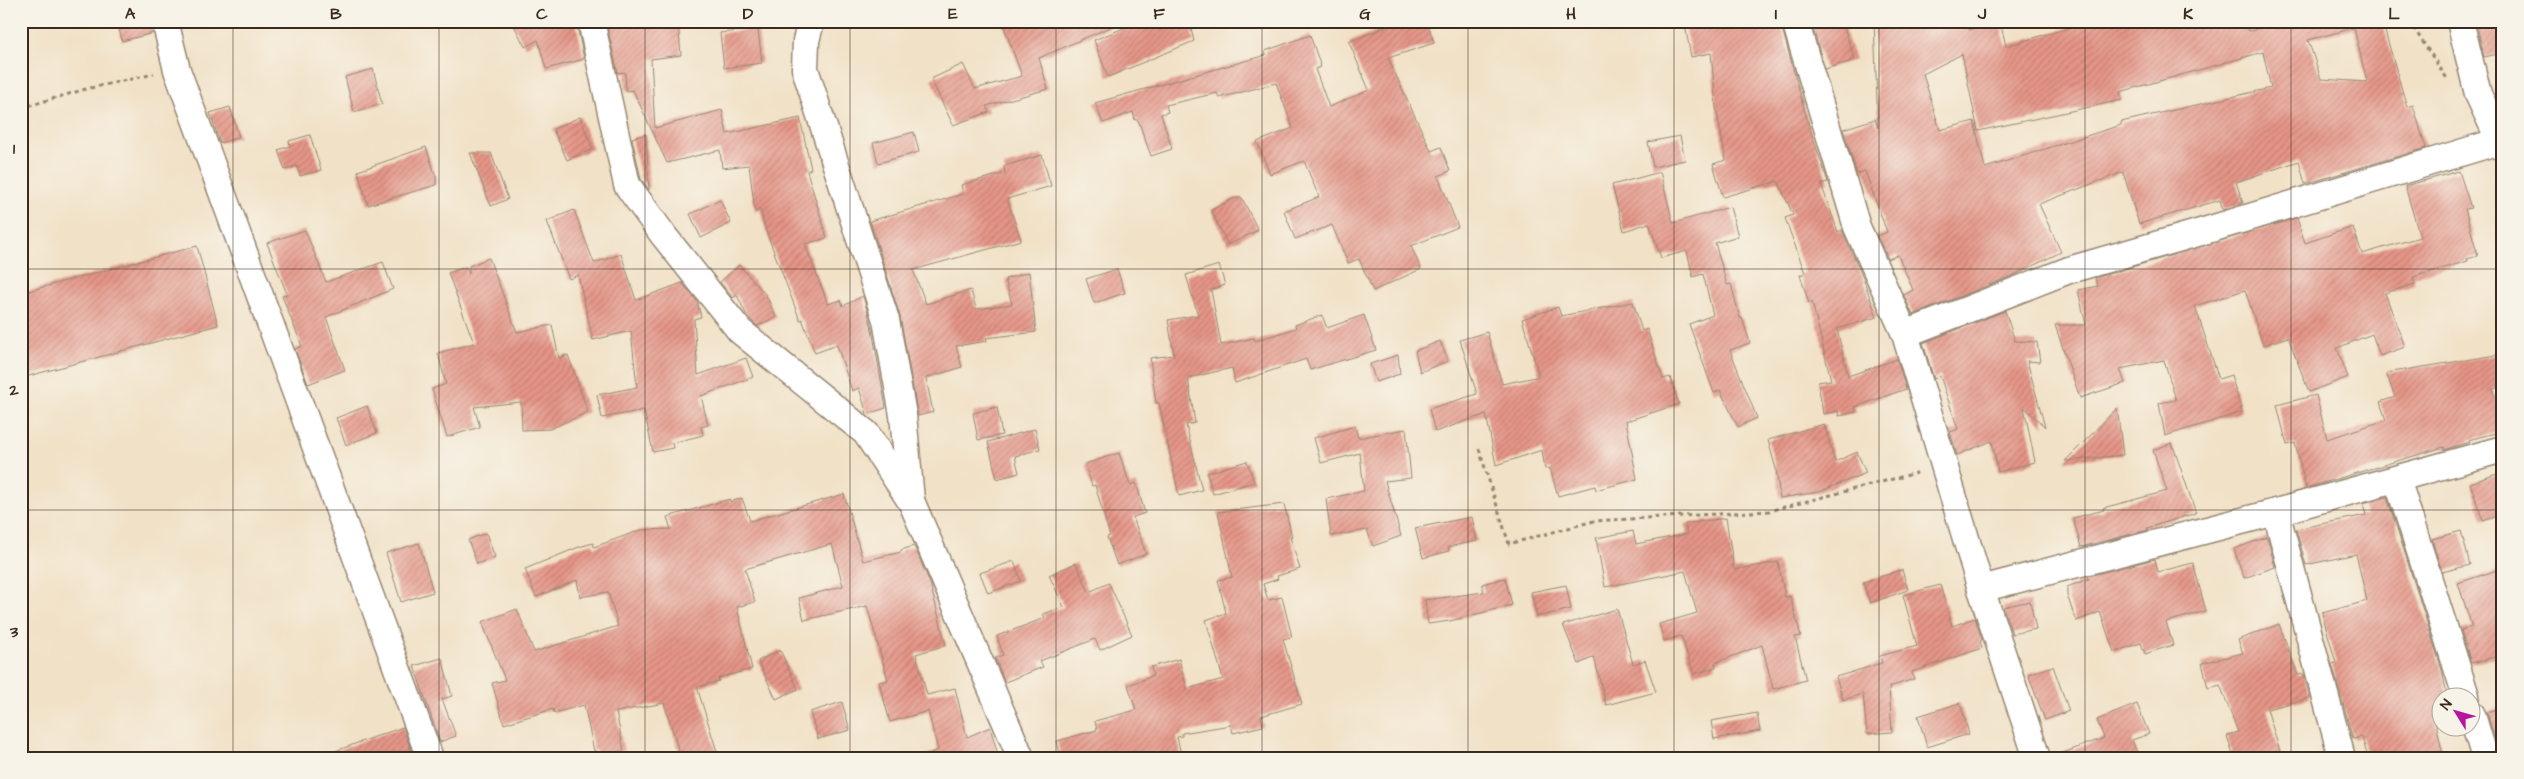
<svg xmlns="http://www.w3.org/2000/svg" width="2524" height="779" font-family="'Architects Daughter',sans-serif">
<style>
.building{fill:url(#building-hatch);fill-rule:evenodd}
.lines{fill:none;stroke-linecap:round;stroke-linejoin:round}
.street-casing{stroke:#968672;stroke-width:29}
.path{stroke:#968672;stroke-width:3;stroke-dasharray:4 4;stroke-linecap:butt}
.street{stroke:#fff;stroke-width:26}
.grid{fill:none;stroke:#3b2a1e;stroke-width:1;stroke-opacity:0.55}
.neatline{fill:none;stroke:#3b2a1e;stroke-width:2}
.grid-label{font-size:16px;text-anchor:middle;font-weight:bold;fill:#3b2a1e}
</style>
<defs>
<pattern id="building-hatch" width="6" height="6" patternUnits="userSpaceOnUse" patternTransform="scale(1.25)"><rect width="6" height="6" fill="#e69688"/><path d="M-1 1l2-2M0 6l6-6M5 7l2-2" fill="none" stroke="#bc7b6f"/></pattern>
</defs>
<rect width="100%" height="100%" fill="#f7f3e8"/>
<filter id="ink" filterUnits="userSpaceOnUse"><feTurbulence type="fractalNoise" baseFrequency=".02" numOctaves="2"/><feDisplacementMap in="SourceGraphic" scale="10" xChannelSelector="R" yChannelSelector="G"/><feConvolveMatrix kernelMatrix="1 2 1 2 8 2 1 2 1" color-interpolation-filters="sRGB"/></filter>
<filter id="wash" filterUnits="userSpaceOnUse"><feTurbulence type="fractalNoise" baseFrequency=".0096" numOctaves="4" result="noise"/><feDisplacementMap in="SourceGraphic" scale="20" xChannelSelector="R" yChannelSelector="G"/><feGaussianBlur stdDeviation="1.12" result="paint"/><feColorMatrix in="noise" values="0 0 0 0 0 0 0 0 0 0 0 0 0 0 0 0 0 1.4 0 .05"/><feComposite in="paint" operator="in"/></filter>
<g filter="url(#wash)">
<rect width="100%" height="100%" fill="#f1e1c6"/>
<g id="blocks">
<g class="building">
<polygon points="117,21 150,21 153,33 122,41"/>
<polygon points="512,21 576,21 584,59 546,69 538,40 525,47"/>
<polygon points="625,21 678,21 681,55 651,59 655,128 722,110 727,134 800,118 811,169 807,171 827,238 805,244 828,304 841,300 843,306 863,296 871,324 886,408 867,414 859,388 852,391 837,345 815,353 802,319 800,320 766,231 760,209 755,212 749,165 722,168 720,150 667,163 633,90 626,91 625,72 618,73 607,26"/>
<polygon points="1002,21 1124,21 1039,58 1048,89 986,106 989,112 953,125 931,79 963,64 975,89 1022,76"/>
<polygon points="1141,21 1189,21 1194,41 1108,77 1094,40"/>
<polygon points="1400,21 1427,21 1434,43 1388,58 1431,151 1441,147 1450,171 1438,176 1458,227 1411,246 1421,269 1373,291 1359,259 1348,263 1332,225 1295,239 1284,211 1319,197 1304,161 1270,174 1257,142 1293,128 1276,83 1219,98 1217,93 1166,105 1168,112 1161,114 1172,149 1151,156 1138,120 1135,120 1133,112 1103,123 1095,103 1266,55 1265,51 1310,35 1321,67 1315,69 1329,107 1369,90 1349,42"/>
<polygon points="1706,21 1714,21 1715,24 1780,21 1809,126 1828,182 1821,184 1838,232 1842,230 1863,278 1877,317 1837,329 1848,376 1897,359 1906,389 1855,407 1856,412 1839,416 1838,411 1823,414 1818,382 1831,380 1812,302 1809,303 1800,275 1805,273 1785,218 1793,215 1778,181 1723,197 1713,164 1726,160 1716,107 1711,53 1691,57 1685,25"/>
<polygon points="1822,21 1842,21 1855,60 1825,69 1812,25"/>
<path d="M1874,21h95v9l31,-8 6,24 72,-21 -1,-4h169l2,9 3,1 28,-10h103l25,86 6,-2 13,43 -121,36 -6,-23 -63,21 7,21 -20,7 -3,-10 -81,24 -16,-52 -84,32 22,48 -49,24 -99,39 -9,-20 9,-5 -15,-35 -10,4 -11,-23 10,-4 -22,-61 -8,3 -14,-45 32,-10 3,9zM2354,28l13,54 -46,-3 -13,-39zM2263,52l8,36 -150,34v3l-136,43 -11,-47 -34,9 -17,-56 39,-20 16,77 144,-31 -2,-8z"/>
<polygon points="2493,21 2503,21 2503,53 2484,57 2477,25"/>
<polygon points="758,29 762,63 724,68 720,33"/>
<polygon points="373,69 382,104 354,112 345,77"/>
<polygon points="230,107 239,137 220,143 210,113"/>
<polygon points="580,117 593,149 567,160 553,129"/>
<polygon points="914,132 919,152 878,163 873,143"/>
<polygon points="646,134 649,190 641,179 632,138"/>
<polygon points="310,135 321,170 300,176 297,166 285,170 278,150 290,146 289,141"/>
<polygon points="1680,136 1685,160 1653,167 1648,142"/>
<polygon points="426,147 436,177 436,185 368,205 358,171"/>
<polygon points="470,153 491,153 508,199 491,206"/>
<polygon points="1042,155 1051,186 1007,199 1021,240 913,270 926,304 971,290 976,309 1012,304 1005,279 1029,272 1036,332 986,338 987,341 956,346 962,367 926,378 933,412 918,416 900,316 870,221 963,194 961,185 1005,173 1004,166"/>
<polygon points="2459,171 2471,208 2465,209 2478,256 2467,259 2468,261 2413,277 2415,284 2385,293 2405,347 2380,356 2372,334 2337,348 2348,377 2309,392 2288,337 2263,345 2245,290 2195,306 2219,379 2231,375 2242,412 2165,436 2159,403 2176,400 2164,360 2120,369 2125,383 2080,398 2055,325 2086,325 2078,290 2098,286 2095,278 2297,218 2305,243 2353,227 2362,254 2420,237 2405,186"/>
<polygon points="1660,172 1673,223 1730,207 1738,236 1715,243 1727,285 1731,284 1740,318 1742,318 1750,343 1730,350 1757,418 1738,427 1720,390 1714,393 1689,324 1713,315 1703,274 1693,277 1687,251 1661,258 1649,223 1624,231 1612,185"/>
<polygon points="1235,198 1242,198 1258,230 1228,245 1211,210"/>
<polygon points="720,200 731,223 701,238 690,214"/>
<polygon points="574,210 594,263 621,254 636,300 682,283 697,301 701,317 694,319 698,375 746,358 753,377 701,396 708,425 701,427 703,435 672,443 673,448 653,452 644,410 602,418 597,395 637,387 631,331 593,340 578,275 569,279 547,221"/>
<polygon points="305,230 326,282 383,262 393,289 326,317 345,370 308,384 295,349 302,346 282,296 287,294 267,243"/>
<polygon points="197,246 218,325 21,378 21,293"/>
<polygon points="489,258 517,332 552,325 559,358 568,355 588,412 550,429 522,430 521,402 474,407 480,427 447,437 432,389 446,384 438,353 474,343 448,273 466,267 469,274 469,266"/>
<polygon points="739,265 766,295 776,317 757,326 747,316 737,295 733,298 720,282"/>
<polygon points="1219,265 1225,285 1211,290 1221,345 1254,338 1255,341 1296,328 1295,325 1322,315 1327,328 1364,315 1376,350 1310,370 1306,359 1235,383 1232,368 1188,378 1195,423 1186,425 1202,490 1179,496 1159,403 1156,403 1150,358 1174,355 1168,320 1198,315 1186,275"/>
<polygon points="1117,269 1125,293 1094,303 1086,279"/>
<polygon points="1633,302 1642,331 1647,329 1663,379 1670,377 1679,404 1626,421 1637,479 1596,490 1595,486 1558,496 1550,468 1545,469 1542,450 1496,465 1486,414 1435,432 1429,409 1477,394 1460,340 1487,332 1502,384 1536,377 1539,375 1522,319 1558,307 1561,316"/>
<polygon points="2005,311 2015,341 2037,342 2040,362 2027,361 2045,427 2024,407 2035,462 1998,472 1992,441 1957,455 1950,432 1958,429 1940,376 1934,379 1923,343"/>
<polygon points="1440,341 1448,361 1420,372 1415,351"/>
<polygon points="1398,355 1400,374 1376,382 1370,364"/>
<polygon points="2497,355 2502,386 2493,388 2503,431 2468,440 2469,442 2450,448 2444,450 2444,447 2306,488 2295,443 2287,445 2277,405 2316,395 2327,439 2386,420 2380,402 2395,397 2386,373"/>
<polygon points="367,406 377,433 346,445 336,418"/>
<polygon points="997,407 1002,435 978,440 973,413"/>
<polygon points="2117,408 2123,455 2065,461 2089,437"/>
<polygon points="1824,424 1835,462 1857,452 1866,473 1819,492 1780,498 1776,469 1768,440"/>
<polygon points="1355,426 1358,438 1406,429 1411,478 1385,481 1401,536 1373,546 1367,530 1331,536 1326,499 1364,491 1360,453 1321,463 1314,438"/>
<polygon points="1035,429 1040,449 1015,456 1019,473 997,479 988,442"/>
<polygon points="2172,443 2196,513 2147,528 2148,530 2081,547 2073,518 2104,510 2103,508 2167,491 2153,450"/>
<polygon points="1119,453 1130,485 1136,483 1145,513 1133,517 1146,554 1117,565 1107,537 1110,536 1095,485 1092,486 1085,464"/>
<polygon points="1247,461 1254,482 1213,494 1207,473"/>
<polygon points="2503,472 2503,514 2483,521 2470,483"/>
<polygon points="844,494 863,561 901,552 901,550 914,546 930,583 946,645 916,654 927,695 955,688 967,737 990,727 999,758 919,758 938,750 928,711 890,722 879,682 888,680 867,606 804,620 799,598 843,586 832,544 745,569 755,602 737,607 752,669 718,678 719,681 697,687 719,758 681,758 664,703 616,712 624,751 597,756 596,750 594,751 584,705 554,713 553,709 504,724 492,683 505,680 482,622 517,609 534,652 618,626 608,592 580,597 577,580 536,597 525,569 579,547 593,543 594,547 641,530 671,529 667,517 730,499 730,502 742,498 750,521"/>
<polygon points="2387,497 2442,670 2447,696 2442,696 2442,717 2435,718 2442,751 2409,758 2368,758 2362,737 2353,739 2332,664 2336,663 2322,613 2367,601 2356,554 2306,565 2296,529 2366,515 2363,503"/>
<polygon points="1284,504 1292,537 1290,537 1300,569 1277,576 1278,579 1263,584 1268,600 1282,597 1292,637 1283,639 1302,704 1261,716 1263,726 1233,733 1231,725 1182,733 1182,736 1177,737 1182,758 1061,758 1057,741 1097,730 1095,721 1136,710 1128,685 1153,676 1151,667 1179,659 1187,689 1223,679 1206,620 1226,613 1218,580 1232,577 1218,512"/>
<polygon points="1472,517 1477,541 1448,547 1449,551 1423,558 1415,528"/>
<polygon points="1726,518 1734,570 1778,562 1785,597 1790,596 1801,636 1795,637 1806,680 1773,689 1762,645 1715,663 1716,667 1694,674 1681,636 1664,641 1659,624 1697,613 1685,571 1605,587 1596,538 1633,531 1636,544 1687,534 1685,524"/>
<polygon points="2461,531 2470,565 2442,572 2432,539"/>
<polygon points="486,533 495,557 477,564 468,540"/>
<polygon points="2267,537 2275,567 2244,578 2234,549"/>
<polygon points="419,543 433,592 401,602 386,553"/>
<polygon points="2155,559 2158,572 2193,563 2206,611 2166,622 2173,645 2145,654 2141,643 2114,652 2100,612 2076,621 2067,595 2067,587 2089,579 2088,576"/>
<polygon points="1014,561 1021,581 988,593 980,573"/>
<polygon points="1076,563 1089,592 1109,583 1132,635 1100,650 1095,639 1040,661 1043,667 1005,682 995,658 1003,655 997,636 1045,618 1043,614 1064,607 1049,575"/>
<polygon points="2503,568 2503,655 2471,663 2461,630 2472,627 2458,583"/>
<polygon points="1902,570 1908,590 1870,603 1863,582"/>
<polygon points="1505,578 1512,605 1450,621 1428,624 1425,600 1484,592 1482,584"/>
<polygon points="1566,585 1571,609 1537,617 1531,592"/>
<polygon points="1940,585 1952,626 1975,618 1982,640 1980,641 1982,648 1912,672 1914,679 1889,687 1892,732 1867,734 1863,694 1843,700 1836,677 1882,663 1880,656 1917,646 1903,595"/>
<polygon points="2030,601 2036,629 2012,634 2003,607"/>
<polygon points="1617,609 1633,664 1645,660 1656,692 1606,705 1594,657 1579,664 1563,625"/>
<polygon points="2279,624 2298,675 2304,674 2310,698 2267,709 2282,758 2234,758 2227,736 2238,732 2220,685 2208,688 2202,663 2243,653 2238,640"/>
<polygon points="780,650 798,689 776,699 758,661"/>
<polygon points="442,658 452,696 442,699 456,736 440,742 414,666"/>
<polygon points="2053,666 2069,711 2045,720 2028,674"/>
<polygon points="842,702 850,730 818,739 810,712"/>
<polygon points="1960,703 1969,734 1927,747 1918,716"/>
<polygon points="2137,704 2149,734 2132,740 2139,758 2057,758 2057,755 2104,738 2097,720"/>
<polygon points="2503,707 2503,734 2494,737 2487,712"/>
<polygon points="1757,713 1760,731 1714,739 1711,721"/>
<polygon points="403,727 412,753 399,758 325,758 324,755"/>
</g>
</g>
</g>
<g filter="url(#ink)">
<use href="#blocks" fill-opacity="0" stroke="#968672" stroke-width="1"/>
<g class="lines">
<g class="street-casing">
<g id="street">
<polyline points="165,21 177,70 430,758"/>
<polyline points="591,21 627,185 664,236 740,331 866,433 912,503 1021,758"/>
<polyline points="811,21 806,41 805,69 886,320 903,415 911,500"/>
<polyline points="1795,21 1857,227 1905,334 1981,589 2037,758"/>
<polyline points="2460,21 2478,94 2503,148"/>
<polyline points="1905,334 2069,270 2201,232 2503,140"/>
<polyline points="2397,479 2466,696"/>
<polyline points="2276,512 2342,758"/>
<polyline points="1981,589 2276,512 2503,449"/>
<polyline points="2472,715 2485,758"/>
</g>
</g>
<g class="path">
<polyline points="2409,21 2448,80"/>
<polyline points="21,108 86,89 154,74"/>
<polyline points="1479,449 1509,544 1594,521 1769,511 1920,472"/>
</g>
<use href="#street" class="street"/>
</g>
</g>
<path class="grid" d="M233,21v737M439,21v737M645,21v737M850,21v737M1056,21v737M1262,21v737M1468,21v737M1674,21v737M1879,21v737M2085,21v737M2291,21v737M21,269h2482M21,510h2482"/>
<rect width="2524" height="779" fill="none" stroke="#f7f3e8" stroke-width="55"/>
<g transform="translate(2456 712) rotate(307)"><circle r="24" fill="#f7f3e8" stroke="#aca397"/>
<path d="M0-4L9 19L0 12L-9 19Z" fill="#b5179e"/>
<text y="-8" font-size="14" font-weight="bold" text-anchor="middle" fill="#3b2a1e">N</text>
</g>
<rect x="28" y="28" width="2468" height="724" class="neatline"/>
<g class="grid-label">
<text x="130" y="19">A</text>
<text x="336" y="19">B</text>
<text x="542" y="19">C</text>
<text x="748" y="19">D</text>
<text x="953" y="19">E</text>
<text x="1159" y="19">F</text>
<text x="1365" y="19">G</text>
<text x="1571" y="19">H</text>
<text x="1776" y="19">I</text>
<text x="1982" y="19">J</text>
<text x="2188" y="19">K</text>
<text x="2394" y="19">L</text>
<text x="14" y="154">1</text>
<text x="14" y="395">2</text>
<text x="14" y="637">3</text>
</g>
</svg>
